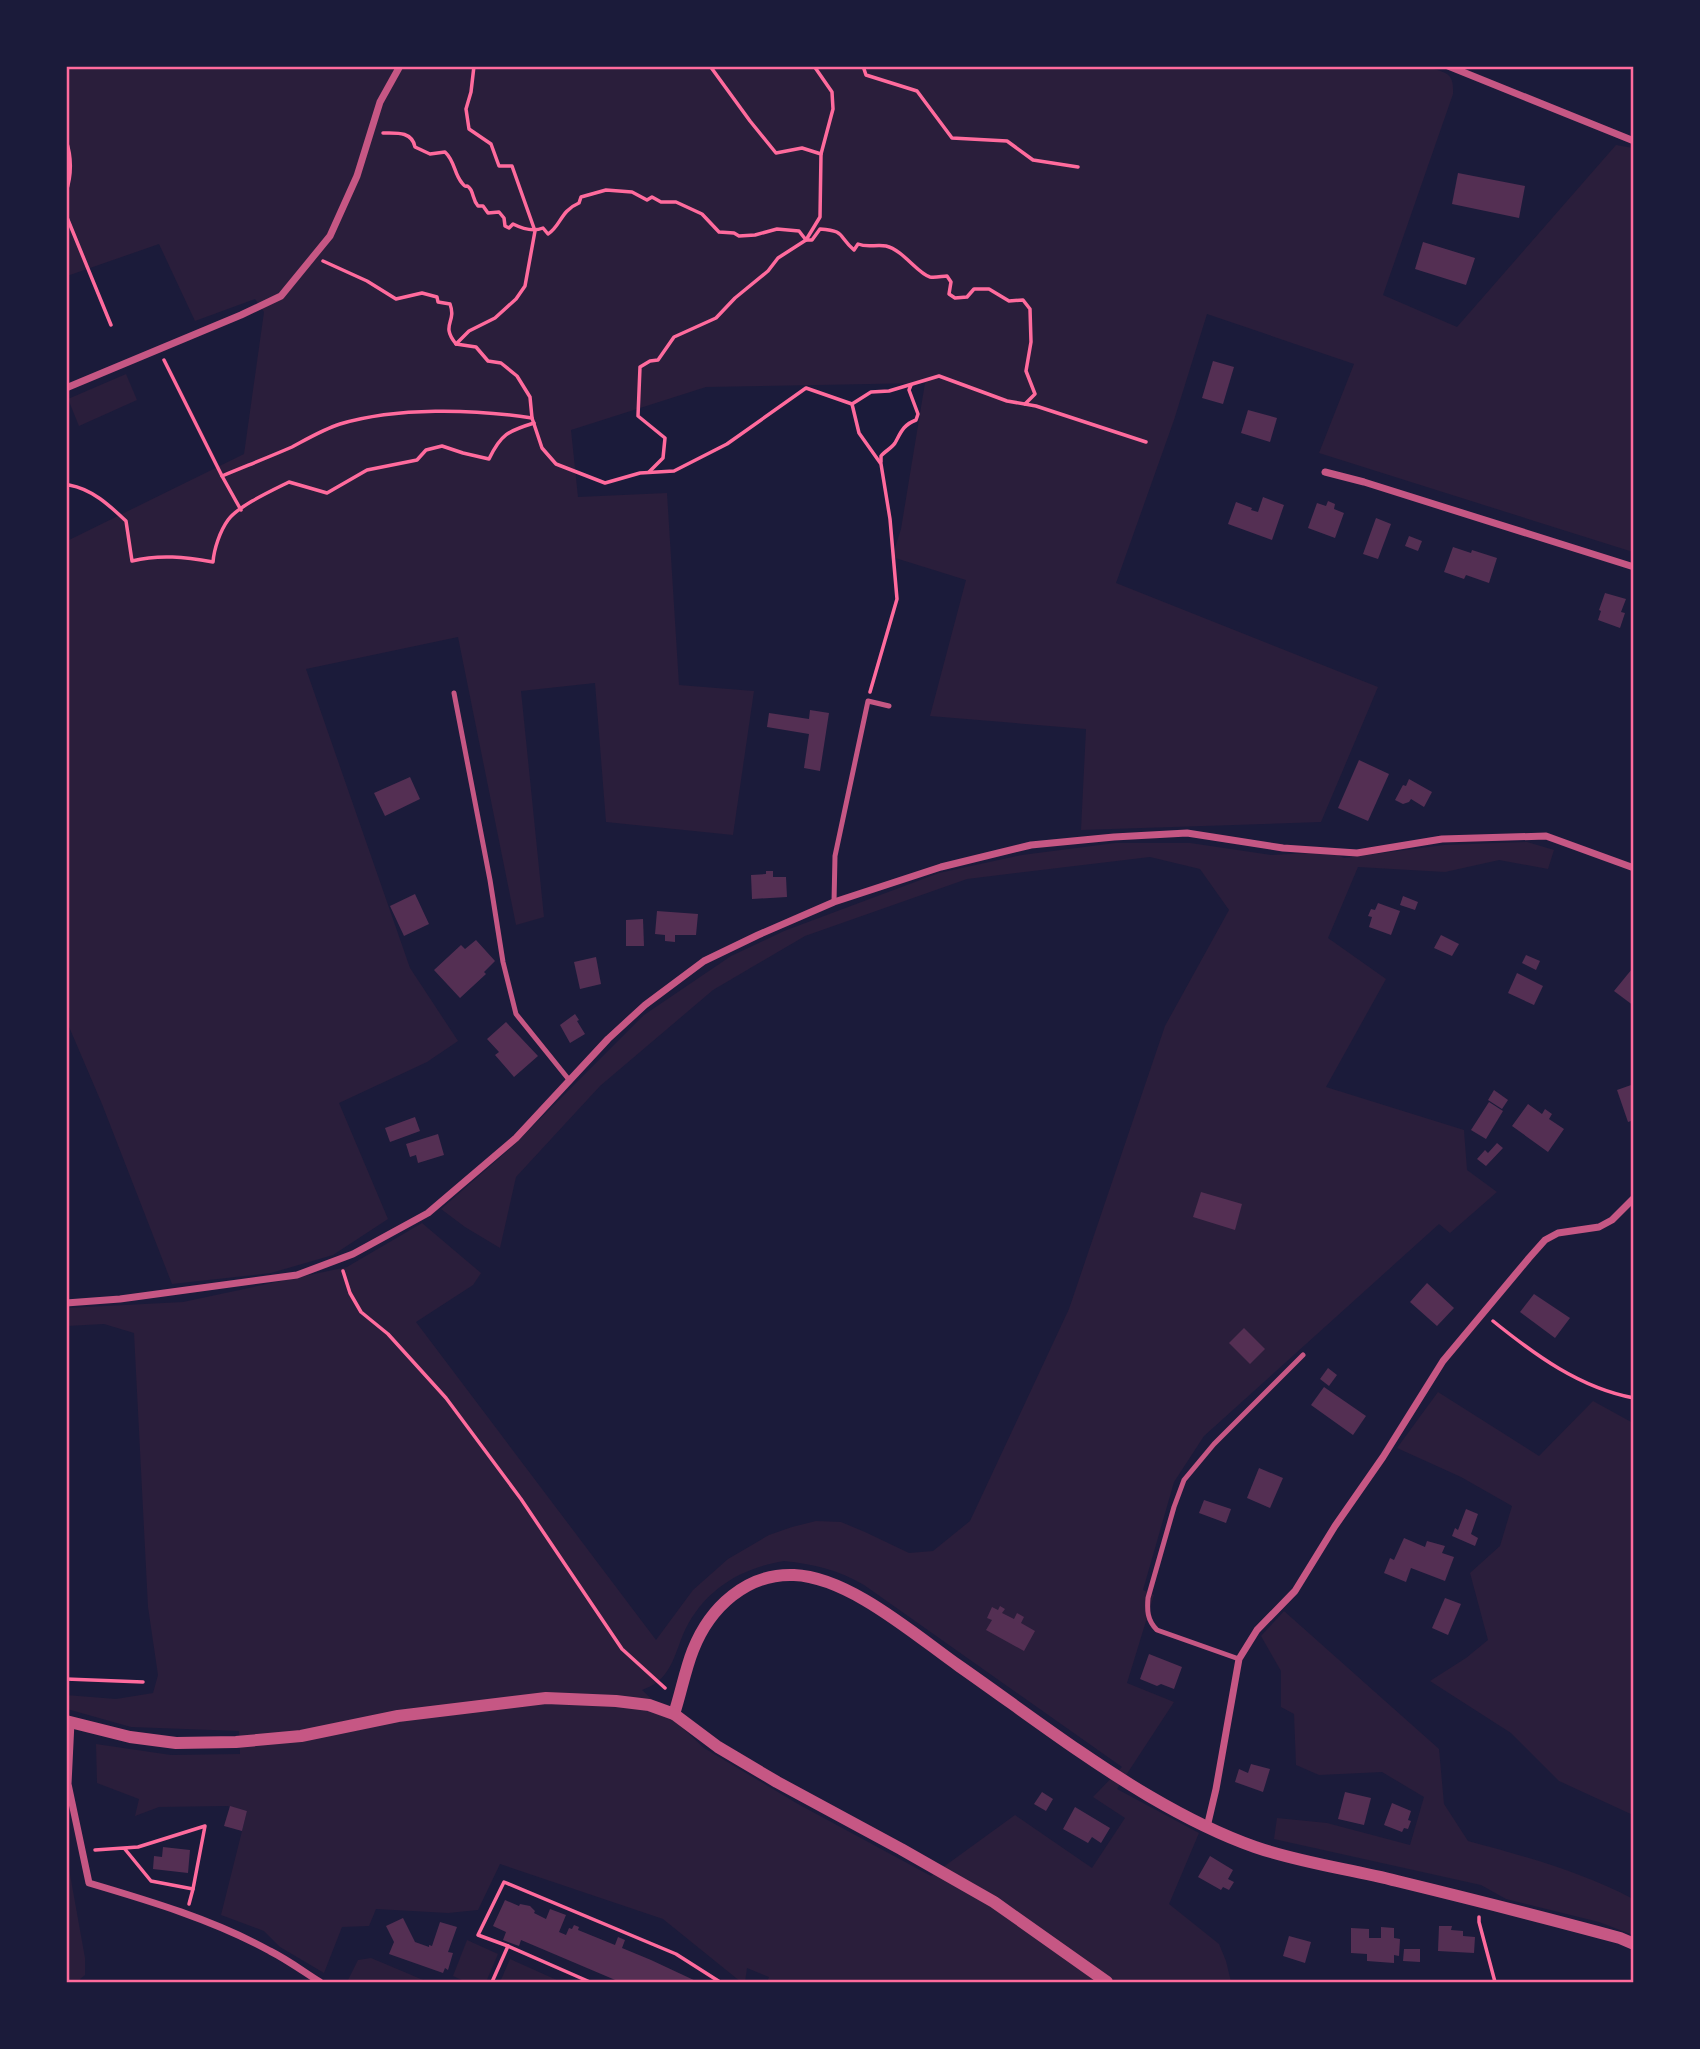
<svg xmlns="http://www.w3.org/2000/svg" width="1700" height="2049" font-family="Figtree,sans-serif">
<style>
.green{fill:#2a1e3b;fill-rule:evenodd}
.building{fill:#542f53}
.lines{fill:none;stroke-linecap:round;stroke-linejoin:round}
.path{stroke:#ff6b9d;stroke-width:3.5}
.service{stroke:#c65784;stroke-width:5}
.minor{stroke:#c65784;stroke-width:7}
.tertiary{stroke:#c65784;stroke-width:12}
.neatline{fill:none;stroke:#ff6b9d;stroke-width:2.5}
</style>
<rect width="100%" height="100%" fill="#1b1b3a"/>
<g class="green">
<path d="M66,67h1363c18,7 25,5 24,27l-70,201 74,32 159,-182 17,3v404l-314,-99 35,-89 -147,-50 -33,106 -58,163 262,104 -57,135 -240,8 5,-101 -156,-13 36,-136 -74,-23 9,-28 24,-146 -219,4 -135,43 7,67 89,-4 12,192 75,6 -21,144 -127,-13 -11,-139 -74,8 23,226 -28,8 -58,-288 -152,32 104,299 48,73 -31,21 -88,41 49,116 -55,36 -62,18 -99,11 -70,-180 -35,-82v-481l177,-87 20,-142 -9,-13 -60,22 -36,-77 -92,32z"/>
<polygon points="126,374 137,400 79,426 68,399"/>
<path d="M1527,842l27,8 -6,19 -49,-9 -54,12 -87,-5 -30,71 58,41 -60,108 138,43 3,40 30,22 -47,41 -11,-9 -235,212 -30,46 -31,108 11,5 -27,88 47,19 -57,87 82,44 -30,71 50,40 7,17 5,21h-464l2,-5 -22,-9 -2,14h-4l-78,-63 -163,-55 -22,46 -30,3 -72,-4 -7,17 -27,1 -18,46 -44,-26 -16,-16 -43,-16 26,-104 -20,-5 -68,1 -24,9 4,-17 -42,-16 -1,-39 75,11 69,-1 -1,-23 -108,-4 -64,-18 -1,-14 50,4 37,-6 5,-18 -10,-68 -14,-274 -30,-9 -37,2v-18l116,-6 164,-35 75,-44 59,50 -8,12 -57,37 240,318 37,-50 35,-31 41,-24 23,-8 24,-6 25,1 24,10 44,21 24,-2 37,-30 99,-212 96,-283 64,-116 -29,-41 -50,-12 -183,22 -162,57 -92,54 -113,96 -84,91 -16,71 -35,-21 -24,-18 72,-63 131,-131 87,-59 53,-25 155,-58 83,-18 93,-12h75l81,12 61,-3 12,6 100,-13zM784,1561c30,3 54,9 80,24l258,182 -29,30 32,21 -33,50 -77,-53 -84,61 -133,-72 -94,-56 -62,-58c4,-2 10,-4 14,-7 17,-12 21,-36 29,-53 20,-41 56,-62 99,-69z"/>
<polygon points="1438,1392 1539,1456 1593,1401 1633,1423 1633,1815 1559,1781 1511,1733 1430,1681 1466,1658 1488,1640 1470,1573 1500,1546 1512,1506 1461,1477 1397,1448"/>
<path d="M1284,1611l155,138 5,55 24,37c56,15 114,31 165,58v36l-34,-13 -93,-23 -25,-14 -207,-46 3,-21 50,5 83,22 14,-48 -42,-25 -63,3 -23,-10 -2,-51 -13,-7v-36l-20,-35z"/>
<polygon points="66,1852 85,1958 85,1975 80,1979 80,1982 67,1982"/>
<polygon points="467,1940 498,1954 486,1982 466,1982 453,1976"/>
<polygon points="371,1958 428,1982 347,1982 358,1960"/>
<polygon points="510,1959 559,1981 558,1982 500,1982"/>
</g>
<g class="building">
<polygon points="1458,173 1525,186 1519,218 1452,204"/>
<polygon points="1423,242 1475,258 1466,285 1415,269"/>
<polygon points="1213,361 1234,367 1223,404 1202,398"/>
<polygon points="1248,410 1277,418 1270,442 1241,433"/>
<polygon points="1263,497 1284,505 1272,540 1228,524 1236,502 1252,508 1251,510 1258,512"/>
<polygon points="1328,501 1335,504 1334,509 1344,513 1335,538 1308,528 1317,503 1326,506"/>
<polygon points="1376,518 1391,524 1378,559 1363,554"/>
<polygon points="1409,536 1422,541 1418,551 1405,546"/>
<polygon points="1453,547 1471,553 1472,550 1497,558 1489,583 1466,575 1464,579 1444,572"/>
<polygon points="1605,593 1626,599 1621,612 1625,613 1620,628 1598,620 1601,611 1599,610"/>
<polygon points="810,710 829,713 820,771 804,768 809,734 767,727 769,713 809,719"/>
<polygon points="1359,760 1389,774 1368,821 1338,808"/>
<polygon points="410,777 420,799 385,816 374,793"/>
<polygon points="1409,779 1432,792 1424,807 1411,799 1409,802 1403,804 1395,800 1403,785 1406,786"/>
<polygon points="766,871 773,871 773,877 786,877 787,897 752,899 751,875 766,874"/>
<polygon points="415,894 429,924 404,936 390,906"/>
<polygon points="1403,896 1418,902 1415,910 1400,905"/>
<polygon points="1378,903 1400,911 1391,935 1369,927 1372,917 1368,916 1371,909 1375,910"/>
<polygon points="657,911 698,914 696,935 675,935 675,942 665,941 665,935 655,934"/>
<polygon points="643,919 644,946 626,946 626,920"/>
<polygon points="1441,935 1459,944 1452,956 1434,948"/>
<polygon points="476,940 495,961 484,972 486,974 460,998 434,970 461,945 465,949"/>
<polygon points="1526,955 1540,961 1536,970 1522,963"/>
<polygon points="596,957 601,984 580,989 574,962"/>
<polygon points="1632,969 1634,970 1634,1006 1614,991"/>
<polygon points="1517,973 1543,986 1534,1005 1508,993"/>
<polygon points="575,1014 579,1020 577,1021 585,1034 570,1043 560,1025"/>
<polygon points="506,1022 538,1056 514,1077 495,1055 499,1052 487,1039"/>
<polygon points="1634,1084 1634,1120 1628,1122 1617,1090"/>
<polygon points="1494,1090 1508,1100 1502,1109 1488,1100"/>
<polygon points="1489,1102 1503,1111 1486,1139 1471,1130"/>
<polygon points="1528,1104 1542,1114 1545,1109 1552,1114 1549,1119 1564,1129 1548,1152 1512,1126"/>
<polygon points="415,1117 420,1131 390,1142 385,1128"/>
<polygon points="438,1134 444,1155 418,1163 416,1155 410,1157 406,1144"/>
<polygon points="1497,1143 1503,1148 1486,1166 1477,1159 1485,1150 1488,1153"/>
<polygon points="1201,1192 1242,1204 1235,1230 1193,1217"/>
<polygon points="1427,1283 1454,1308 1437,1326 1410,1302"/>
<polygon points="1534,1294 1570,1318 1555,1338 1520,1312"/>
<polygon points="1244,1328 1265,1349 1250,1364 1229,1343"/>
<polygon points="1328,1368 1337,1375 1329,1386 1320,1379"/>
<polygon points="1324,1387 1366,1416 1353,1435 1311,1405"/>
<polygon points="1259,1468 1283,1478 1270,1508 1247,1498"/>
<polygon points="1204,1500 1231,1509 1226,1523 1199,1513"/>
<polygon points="1466,1509 1478,1514 1471,1534 1478,1538 1475,1546 1452,1536 1455,1528 1458,1530"/>
<polygon points="1404,1538 1425,1547 1427,1541 1445,1546 1442,1553 1454,1557 1445,1581 1411,1568 1406,1582 1384,1573 1390,1558 1394,1560"/>
<polygon points="1445,1598 1461,1604 1448,1635 1432,1628"/>
<polygon points="1000,1606 1005,1609 1002,1613 1014,1619 1017,1613 1024,1617 1021,1623 1035,1631 1024,1651 986,1630 992,1620 987,1618 992,1607 998,1610"/>
<polygon points="1149,1654 1182,1667 1174,1689 1161,1684 1157,1686 1140,1679"/>
<polygon points="1251,1764 1270,1769 1263,1792 1235,1782 1239,1769 1248,1773"/>
<polygon points="1042,1792 1053,1799 1046,1811 1034,1804"/>
<polygon points="1345,1792 1371,1798 1364,1825 1338,1819"/>
<polygon points="1392,1803 1411,1811 1408,1820 1411,1821 1408,1829 1404,1828 1402,1832 1384,1825"/>
<polygon points="230,1806 247,1811 242,1831 224,1826"/>
<polygon points="1075,1807 1110,1828 1101,1843 1092,1837 1088,1843 1063,1829"/>
<polygon points="163,1847 190,1850 188,1873 153,1869 154,1856 162,1857"/>
<polygon points="1210,1856 1233,1870 1228,1879 1234,1882 1229,1890 1223,1887 1221,1890 1198,1877"/>
<polygon points="505,1900 519,1906 520,1904 530,1906 535,1911 534,1913 546,1919 550,1909 566,1915 559,1932 566,1935 569,1928 572,1929 574,1925 579,1927 578,1930 615,1945 618,1937 625,1940 622,1948 651,1960 698,1982 620,1982 521,1940 519,1946 503,1940 506,1932 493,1926"/>
<polygon points="403,1918 415,1942 429,1947 429,1945 432,1946 440,1922 457,1927 448,1952 453,1953 448,1970 445,1968 443,1973 389,1954 394,1942 386,1926"/>
<polygon points="1439,1926 1452,1926 1451,1930 1463,1931 1463,1936 1475,1937 1474,1953 1438,1951"/>
<polygon points="1381,1927 1394,1928 1394,1938 1400,1939 1399,1956 1394,1955 1394,1963 1367,1961 1367,1954 1351,1953 1351,1928 1369,1929 1369,1938 1381,1938"/>
<polygon points="1289,1936 1311,1942 1305,1963 1283,1956"/>
<polygon points="1404,1949 1420,1949 1420,1962 1403,1961"/>
</g>
<g class="lines">
<g class="path">
<polyline points="814,66 832,92 833,109 821,154"/>
<polyline points="863,66 866,75 917,91 952,138 1007,141 1033,160 1078,167"/>
<polyline points="66,127 66,131"/>
<path d="M383,133c13,0 29,-2 32,14l15,7 15,-2c10,9 9,22 17,31 6,8 3,-2 9,7 3,6 2,10 7,16h5l5,7 11,-1 5,6 1,8 4,2 4,-4c10,5 20,8 30,4l5,6c13,-8 12,-23 31,-31l2,-6 25,-7 26,2 15,8 5,-3 9,5h15l26,12 17,18 15,1 5,3 16,-1 22,-6 22,2 7,9 14,-23 1,-63 -19,-6 -26,5 -26,-32 -40,-55"/>
<path d="M66,140c6,18 6,34 0,52"/>
<polyline points="66,215 111,325"/>
<path d="M323,261l44,20 29,18 26,-6 15,4 1,5 12,2c7,19 -10,20 6,40l20,3 12,14 13,2 16,13 13,21 2,21"/>
<polyline points="456,344 469,331 495,318 516,299 525,286 535,231 512,166 499,166 491,144 469,129 466,109 471,92 474,66"/>
<path d="M164,360l58,116c24,-10 47,-19 70,-29 15,-8 32,-18 48,-23 57,-17 133,-15 192,-6l10,30 14,16 49,19 35,-10 34,-2 53,-27 79,-56 46,16 7,29 22,31 9,55 7,80 -27,93"/>
<polyline points="852,404 871,392 889,391 939,376 1007,401 1036,406 1146,442"/>
<path d="M881,462v-6c4,-5 11,-8 14,-13 6,-11 8,-18 21,-23l2,-6 -9,-24 2,-5"/>
<path d="M649,472l14,-14 2,-20 -27,-22 2,-49 10,-6 8,-1 16,-23 42,-19 19,-20 33,-27 10,-13 28,-18h6l8,-11c26,2 17,6 34,21l4,-6c10,4 18,0 28,2 17,4 32,28 44,31 5,1 13,-1 17,-1l4,6 -2,12 6,4 12,-1 7,-8h15l20,12 14,-1 7,9 1,33 -5,29 9,23 -10,10"/>
<polyline points="222,476 241,510"/>
<path d="M66,487l3,-2c23,4 40,20 57,36l6,40c28,-7 53,-4 81,1 1,-13 7,-31 15,-42 10,-14 45,-30 61,-38l38,11 40,-23 50,-10 9,-10 16,-4 21,7 26,6c12,-25 19,-28 45,-36"/>
<polyline points="343,1271 350,1293 361,1312 388,1334 446,1398 521,1499 622,1649 665,1688"/>
<path d="M1493,1321c42,34 87,67 141,77"/>
<polyline points="66,1679 143,1682"/>
<polyline points="95,1850 138,1847 205,1826 193,1889 151,1881 124,1848"/>
<polyline points="189,1904 193,1889"/>
<polyline points="1479,1917 1479,1922 1495,1982"/>
<polyline points="508,1946 478,1935 504,1882 676,1954 720,1982"/>
<polyline points="492,1982 508,1946 590,1982"/>
</g>
<g class="service">
<polyline points="454,693 490,880 503,962 516,1014 570,1081"/>
<polyline points="834,902 835,856 868,701 889,706"/>
<path d="M1239,1659l-82,-29c-10,-10 -10,-20 -9,-32l26,-91 10,-27 30,-36 89,-89"/>
</g>
<g class="minor">
<polyline points="1448,66 1634,141"/>
<polyline points="66,388 241,315 281,296 330,236 357,176 380,102 400,66"/>
<polyline points="1325,472 1364,482 1634,567"/>
<polyline points="66,1303 120,1299 297,1275 353,1254 428,1213 516,1138 608,1039 645,1005 704,961 758,935 834,902 941,867 1031,845 1114,837 1187,833 1283,848 1357,853 1442,839 1546,836 1634,868"/>
<path d="M71,1722l-3,62 21,99c61,18 125,37 181,68 18,9 34,21 50,31"/>
<polyline points="1207,1827 1216,1789 1239,1659 1257,1630 1295,1591 1335,1526 1383,1457 1443,1361 1529,1258 1545,1240 1558,1233 1599,1227 1612,1220 1634,1198"/>
</g>
<g class="tertiary">
<path d="M674,1714c7,-21 11,-44 19,-64 17,-43 54,-77 101,-75 55,2 121,60 165,91 63,44 124,91 190,130 34,20 69,38 106,51 46,16 95,22 142,34 74,18 149,37 223,57l14,6"/>
<polyline points="66,1721 130,1737 176,1743 236,1742 301,1736 398,1716 546,1698 616,1701 649,1705 674,1714 718,1747 777,1782 901,1849 994,1902 1107,1982"/>
</g>
</g>
<rect width="1700" height="2049" fill="none" stroke="#1b1b3a" stroke-width="136"/>
<rect x="68" y="68" width="1564" height="1913" class="neatline"/>
</svg>
